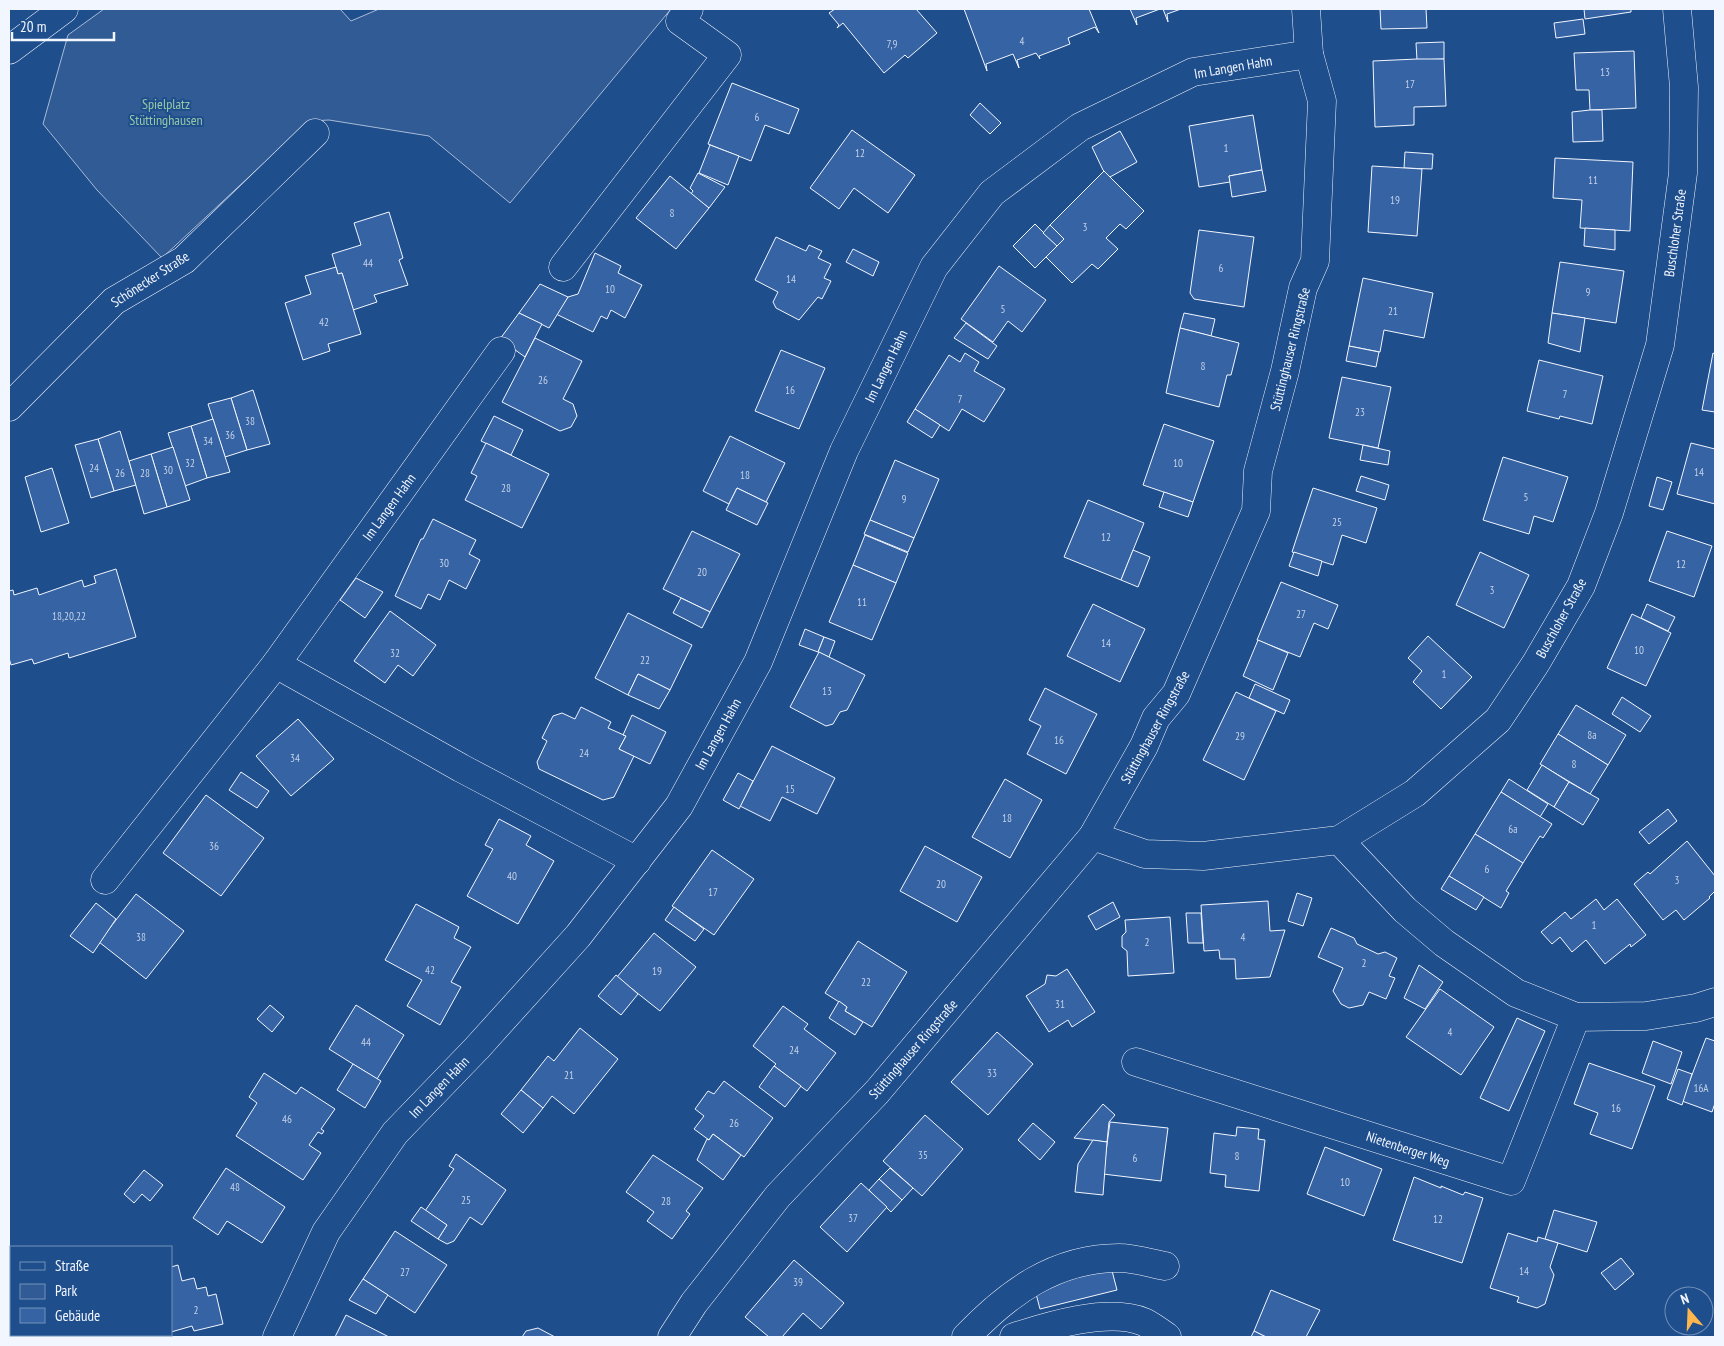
<svg xmlns="http://www.w3.org/2000/svg" width="1724" height="1346" font-family="'PT Sans Narrow',sans-serif">
<style>
.green{fill:#305b95;stroke:#a8bbd7}
.building{fill:#3563a3;stroke:#f2f6ff}
.lines{fill:none;stroke-linecap:round;stroke-linejoin:round}
.minor-casing{stroke:#f2f6ff;stroke-width:29}
.minor{stroke:#1f4e8c;stroke-width:28}
.labels{text-anchor:middle;dominant-baseline:central;stroke-width:4;stroke-linejoin:round;paint-order:stroke}
.number-label{font-size:11px;fill:#c3d1e8}
.street-label{font-size:14px;fill:#f2f6ff;stroke:#1f4e8c}
.park-label{font-size:14px;fill:#97c8a6;stroke:#1f4e8c}
</style>
<rect width="100%" height="100%" fill="#1f4e8c"/>
<polygon class="green" points="104,9 340,9 351,21 379,9 671,9 510,203 429,136 329,120 309,121 162,258 97,190 43,124 68,35"/>
<g class="building">
<polygon points="835,9 916,9 937,33 908,58 905,55 884,73 843,23 837,28 839,25 829,13"/>
<polygon points="964,9 1089,9 1099,33 1095,27 1068,38 1070,44 1039,56 1040,59 1036,53 1017,60 1019,68 1013,54 986,64 987,71"/>
<polygon points="1130,9 1160,9 1136,18 1137,25"/>
<polygon points="1163,9 1181,9 1167,14 1168,22"/>
<polygon points="1380,9 1426,9 1427,28 1381,29"/>
<polygon points="1584,9 1631,9 1631,12 1585,19"/>
<polygon points="1583,19 1585,34 1556,38 1554,23"/>
<polygon points="1444,42 1444,59 1417,60 1416,43"/>
<polygon points="1634,51 1636,108 1590,110 1589,90 1576,90 1574,53"/>
<polygon points="1417,59 1444,59 1446,106 1414,107 1414,125 1375,127 1373,61"/>
<polygon points="732,83 799,109 789,134 765,125 751,161 708,144"/>
<polygon points="980,103 1001,123 990,134 970,115"/>
<polygon points="1590,110 1602,110 1603,141 1573,142 1572,112"/>
<polygon points="1253,115 1262,170 1229,176 1230,182 1199,187 1189,126"/>
<polygon points="852,130 915,175 888,213 854,188 839,209 810,188"/>
<polygon points="1120,131 1137,162 1110,177 1103,170 1092,147"/>
<polygon points="710,145 739,156 728,185 699,173"/>
<polygon points="1405,152 1433,154 1432,169 1404,168"/>
<polygon points="1555,158 1633,162 1630,231 1580,228 1582,200 1553,198"/>
<polygon points="1372,166 1422,169 1417,236 1368,232"/>
<polygon points="1262,170 1266,191 1232,197 1229,176"/>
<polygon points="1104,171 1144,211 1126,229 1120,224 1106,238 1118,249 1098,269 1092,264 1072,283 1046,257 1064,239 1050,225"/>
<polygon points="698,173 725,187 709,208 691,194 693,191 690,188"/>
<polygon points="670,176 709,208 676,249 636,218"/>
<polygon points="389,212 403,258 399,260 408,285 374,295 377,302 353,310 342,273 338,274 332,254 361,245 354,223"/>
<polygon points="1035,224 1057,246 1035,268 1013,246"/>
<polygon points="1050,225 1064,239 1057,246 1043,233"/>
<polygon points="1585,228 1615,230 1615,250 1584,246"/>
<polygon points="1199,230 1254,237 1244,307 1194,299 1190,293"/>
<polygon points="776,237 806,251 809,245 822,251 818,258 831,264 824,278 831,281 822,299 818,297 799,320 776,308 773,302 778,292 755,280"/>
<polygon points="853,249 879,262 873,276 846,262"/>
<polygon points="595,253 621,266 618,273 642,285 625,318 611,310 607,319 601,316 593,332 556,314 568,297 578,294"/>
<polygon points="1560,262 1624,271 1616,323 1552,313"/>
<polygon points="999,266 1046,300 1022,332 1008,321 993,342 961,319"/>
<polygon points="336,267 338,274 342,273 361,334 328,344 330,351 303,360 285,303 311,294 305,276"/>
<polygon points="1363,278 1433,293 1424,338 1384,330 1380,352 1349,346"/>
<polygon points="540,284 568,297 549,328 519,313"/>
<polygon points="519,313 542,324 525,357 500,339"/>
<polygon points="1184,313 1215,319 1211,336 1180,328"/>
<polygon points="1552,313 1585,318 1580,352 1548,343"/>
<polygon points="966,323 997,346 988,359 954,338"/>
<polygon points="1180,328 1239,343 1231,375 1227,375 1219,407 1166,393"/>
<polygon points="535,338 582,361 563,399 573,404 577,416 571,427 560,431 502,402"/>
<polygon points="1349,346 1379,352 1376,367 1346,361"/>
<polygon points="781,350 825,368 799,429 755,411"/>
<polygon points="965,353 979,362 974,371 1005,389 984,422 962,409 949,431 915,409 949,355 960,362"/>
<polygon points="1713,353 1715,354 1715,412 1702,410"/>
<polygon points="1539,360 1603,376 1592,424 1560,416 1559,419 1527,411"/>
<polygon points="1342,377 1391,387 1378,448 1329,438"/>
<polygon points="253,390 270,444 247,450 231,398"/>
<polygon points="231,398 247,450 225,457 208,404"/>
<polygon points="915,409 940,425 932,438 907,422"/>
<polygon points="494,416 523,430 511,455 481,441"/>
<polygon points="213,419 230,472 207,478 191,426"/>
<polygon points="1164,424 1214,441 1193,502 1143,485"/>
<polygon points="191,426 207,478 185,486 168,433"/>
<polygon points="120,431 136,485 114,491 98,439"/>
<polygon points="730,436 785,463 766,502 737,488 729,504 703,491"/>
<polygon points="98,439 114,491 91,498 75,445"/>
<polygon points="486,443 549,474 522,528 465,500 477,476 471,473"/>
<polygon points="1691,443 1715,449 1715,504 1677,494"/>
<polygon points="1363,445 1390,451 1388,465 1360,460"/>
<polygon points="173,447 190,500 167,507 151,454"/>
<polygon points="151,454 167,507 144,514 129,461"/>
<polygon points="1503,457 1568,477 1553,522 1534,516 1529,534 1483,520"/>
<polygon points="895,460 939,479 914,538 870,520"/>
<polygon points="52,468 69,523 41,532 25,477"/>
<polygon points="1361,476 1389,485 1385,500 1356,491"/>
<polygon points="1657,477 1672,482 1663,510 1649,506"/>
<polygon points="737,488 768,503 757,525 726,510"/>
<polygon points="1313,488 1377,508 1366,543 1342,535 1333,565 1292,552"/>
<polygon points="1164,492 1193,502 1188,517 1159,507"/>
<polygon points="1088,500 1144,523 1121,580 1064,557"/>
<polygon points="433,519 476,540 469,554 480,560 466,589 449,580 440,600 428,594 421,609 395,596 421,539 423,539"/>
<polygon points="870,520 914,538 908,552 864,534"/>
<polygon points="692,531 740,554 710,612 663,589"/>
<polygon points="1667,531 1712,546 1694,597 1649,581"/>
<polygon points="865,535 908,553 896,583 853,565"/>
<polygon points="1133,550 1150,557 1138,587 1121,580"/>
<polygon points="1294,552 1322,561 1318,576 1289,566"/>
<polygon points="1480,552 1529,575 1504,628 1456,605"/>
<polygon points="853,565 896,583 872,640 829,622"/>
<polygon points="116,569 136,637 69,658 68,653 34,664 32,659 11,665 9,658 9,591 13,590 14,595 37,588 39,595 82,580 84,587 96,583 94,576"/>
<polygon points="356,578 383,592 365,618 340,600"/>
<polygon points="1281,582 1338,605 1328,629 1314,623 1300,657 1257,640"/>
<polygon points="681,598 710,612 702,628 673,613"/>
<polygon points="1093,604 1145,629 1120,682 1067,656"/>
<polygon points="1647,604 1675,617 1668,631 1641,618"/>
<polygon points="390,611 436,645 413,676 398,665 385,683 354,661"/>
<polygon points="628,613 692,645 670,690 638,674 628,695 595,678"/>
<polygon points="1632,614 1671,633 1646,686 1607,668"/>
<polygon points="805,629 824,637 818,652 799,645"/>
<polygon points="1428,636 1472,677 1441,709 1413,682 1422,671 1408,658"/>
<polygon points="824,637 835,641 829,657 818,652"/>
<polygon points="1258,640 1288,653 1273,690 1243,676"/>
<polygon points="819,652 865,675 847,710 840,712 833,724 826,726 790,707"/>
<polygon points="638,674 670,690 659,709 628,695"/>
<polygon points="1255,684 1290,700 1284,714 1249,698"/>
<polygon points="1045,688 1097,714 1066,774 1027,754 1041,726 1029,720"/>
<polygon points="1236,692 1276,711 1244,780 1203,760"/>
<polygon points="1622,697 1651,716 1640,732 1612,714"/>
<polygon points="1576,705 1626,735 1608,765 1558,734"/>
<polygon points="581,707 611,722 608,728 626,736 619,749 634,756 614,797 603,800 539,769 537,762 547,741 542,738 553,716 562,713 575,719"/>
<polygon points="632,715 666,732 650,764 619,749 626,736 623,735"/>
<polygon points="298,719 334,759 291,796 256,756"/>
<polygon points="1558,734 1608,765 1590,794 1540,764"/>
<polygon points="772,746 835,778 817,814 782,797 770,821 740,806"/>
<polygon points="1542,765 1569,782 1554,807 1527,790"/>
<polygon points="241,772 269,791 257,808 229,790"/>
<polygon points="738,773 753,781 739,809 723,800"/>
<polygon points="1005,779 1042,800 1010,858 972,837"/>
<polygon points="1509,779 1548,804 1540,817 1501,792"/>
<polygon points="1569,782 1599,799 1583,825 1554,807"/>
<polygon points="1501,792 1552,824 1543,838 1540,836 1523,863 1475,834"/>
<polygon points="206,795 264,838 221,896 163,853"/>
<polygon points="1668,809 1677,821 1649,844 1639,832"/>
<polygon points="499,819 531,836 526,845 554,861 518,924 467,896 493,849 485,845"/>
<polygon points="1475,834 1523,863 1506,891 1509,893 1501,908 1449,876"/>
<polygon points="1687,841 1715,876 1715,891 1709,897 1710,898 1684,920 1676,910 1663,920 1634,884 1648,872 1650,874"/>
<polygon points="925,846 982,877 957,922 900,891"/>
<polygon points="712,850 754,879 714,935 672,906"/>
<polygon points="1449,876 1484,897 1476,910 1441,889"/>
<polygon points="1297,893 1312,898 1303,926 1288,921"/>
<polygon points="136,894 184,931 146,979 99,942"/>
<polygon points="1596,899 1604,910 1617,899 1646,935 1631,947 1630,944 1605,964 1586,940 1572,952 1560,937 1552,944 1541,932 1565,912 1571,919"/>
<polygon points="1268,901 1270,931 1285,930 1270,977 1236,979 1235,959 1220,959 1219,950 1204,951 1201,905"/>
<polygon points="1113,902 1120,917 1096,930 1088,916"/>
<polygon points="96,903 116,919 93,953 70,936"/>
<polygon points="416,904 459,927 454,938 471,947 451,982 461,987 440,1025 407,1006 422,980 385,960"/>
<polygon points="674,907 704,929 695,941 665,920"/>
<polygon points="1186,913 1201,913 1203,943 1188,943"/>
<polygon points="1170,917 1174,973 1128,976 1127,951 1122,947 1122,936 1126,932 1125,920"/>
<polygon points="1331,928 1354,938 1357,944 1378,954 1385,952 1397,958 1389,976 1395,978 1386,999 1369,992 1363,1005 1349,1008 1341,1004 1333,991 1343,968 1318,957"/>
<polygon points="654,933 696,967 660,1011 617,977"/>
<polygon points="858,941 907,972 872,1027 845,1011 847,1007 825,993"/>
<polygon points="1419,965 1443,982 1425,1009 1404,998"/>
<polygon points="1067,969 1095,1012 1072,1027 1068,1020 1049,1032 1026,996 1045,984 1047,975 1056,976"/>
<polygon points="616,975 638,994 621,1015 598,996"/>
<polygon points="1440,989 1494,1027 1461,1075 1406,1037"/>
<polygon points="839,1001 847,1007 845,1011 863,1022 855,1035 829,1018"/>
<polygon points="270,1005 284,1017 272,1032 257,1019"/>
<polygon points="356,1005 404,1035 377,1079 329,1049"/>
<polygon points="783,1006 808,1024 804,1029 836,1053 807,1091 774,1066 776,1064 753,1046"/>
<polygon points="1517,1018 1545,1031 1509,1111 1480,1098"/>
<polygon points="580,1028 618,1059 574,1114 552,1096 543,1108 521,1090 548,1056 554,1061"/>
<polygon points="997,1032 1033,1064 988,1115 951,1082"/>
<polygon points="1706,1038 1715,1041 1715,1103 1712,1112 1682,1101"/>
<polygon points="1653,1041 1682,1052 1671,1084 1642,1073"/>
<polygon points="1589,1063 1655,1086 1632,1149 1590,1134 1598,1113 1574,1104"/>
<polygon points="353,1064 381,1081 365,1108 337,1090"/>
<polygon points="774,1066 801,1086 785,1107 759,1087"/>
<polygon points="1678,1069 1692,1074 1682,1105 1667,1099"/>
<polygon points="264,1073 296,1094 301,1087 335,1109 321,1129 324,1131 322,1134 318,1132 309,1145 321,1153 303,1180 236,1136 257,1103 249,1097"/>
<polygon points="724,1081 773,1118 744,1157 713,1134 709,1140 694,1129 704,1116 695,1109 708,1091 714,1094"/>
<polygon points="521,1090 543,1108 523,1133 501,1114"/>
<polygon points="1103,1104 1115,1115 1109,1122 1107,1142 1074,1138"/>
<polygon points="925,1115 963,1149 922,1196 883,1161"/>
<polygon points="1110,1122 1168,1128 1161,1181 1103,1174"/>
<polygon points="1033,1123 1055,1142 1040,1160 1018,1140"/>
<polygon points="1237,1127 1259,1129 1258,1139 1265,1140 1259,1191 1225,1187 1226,1175 1210,1173 1214,1133 1236,1136"/>
<polygon points="713,1134 741,1155 723,1180 697,1160 707,1139 709,1140"/>
<polygon points="1093,1140 1107,1142 1103,1195 1075,1192 1078,1164"/>
<polygon points="1325,1147 1382,1169 1364,1216 1307,1194"/>
<polygon points="456,1154 506,1190 482,1225 470,1217 454,1241 447,1244 438,1239 447,1225 425,1211 454,1169 449,1166"/>
<polygon points="653,1155 703,1188 686,1211 690,1214 672,1239 647,1221 654,1212 626,1192"/>
<polygon points="226,1168 285,1207 262,1243 227,1221 218,1235 193,1218"/>
<polygon points="890,1168 913,1188 902,1200 879,1179"/>
<polygon points="144,1170 163,1185 150,1201 142,1194 134,1203 124,1194"/>
<polygon points="1414,1177 1441,1188 1441,1186 1463,1195 1465,1192 1483,1198 1462,1263 1393,1240"/>
<polygon points="879,1179 902,1200 891,1212 869,1190"/>
<polygon points="861,1183 887,1207 847,1252 820,1227"/>
<polygon points="421,1207 447,1225 438,1239 411,1221"/>
<polygon points="1554,1210 1597,1222 1587,1252 1545,1239"/>
<polygon points="395,1231 447,1265 415,1313 363,1279"/>
<polygon points="1508,1233 1537,1242 1538,1237 1558,1243 1550,1267 1554,1275 1545,1304 1537,1308 1517,1302 1519,1297 1490,1288"/>
<rect x="9" y="1248" width="2" height="62"/>
<polygon points="1621,1258 1634,1274 1615,1290 1601,1273"/>
<polygon points="794,1260 844,1303 821,1329 803,1313 782,1337 769,1337 745,1317"/>
<polygon points="178,1265 182,1281 194,1278 197,1289 206,1287 208,1296 216,1294 223,1324 194,1331 192,1326 171,1332 171,1267"/>
<polygon points="1111,1267 1117,1290 1040,1309 1034,1286"/>
<polygon points="363,1279 388,1295 376,1314 349,1300"/>
<polygon points="1271,1290 1320,1310 1306,1337 1266,1337 1254,1331"/>
<polygon points="346,1315 389,1337 335,1337"/>
<polygon points="538,1328 555,1337 522,1337 526,1331"/>
<polygon points="1254,1331 1266,1337 1251,1337"/>
<rect x="57" y="1335" width="57" height="2"/>
</g>
<g class="lines">
<g class="minor-casing">
<g id="minor">
<polyline points="9,50 64,9"/>
<polyline points="563,267 727,55 680,21 689,9"/>
<polyline points="9,407 114,301 184,260 315,133"/>
<polyline points="276,664 461,768 637,861"/>
<polyline points="1093,836 1145,854 1203,856 1339,840 1415,793 1498,720 1536,663 1581,586 1609,513 1660,345 1683,173 1684,87 1677,9"/>
<polyline points="1339,840 1405,910 1444,943 1516,993 1576,1017 1646,1016 1696,1008 1715,1002"/>
<polyline points="105,880 276,664 501,351"/>
<polyline points="1136,1062 1511,1181 1576,1017"/>
<polyline points="277,1337 326,1232 395,1133 477,1048 578,936 679,806 758,662 844,451 934,267 992,193 1080,127 1193,72 1309,54"/>
<polyline points="672,1337 694,1303 778,1196 877,1092 1093,836 1144,746 1156,718 1176,694 1256,511 1258,471 1285,371 1303,288 1315,261 1322,101 1309,54 1306,9"/>
<path d="M966,1337c42,-44 89,-79 153,-79 15,0 31,5 46,8"/>
<path d="M1014,1337c34,-11 95,-30 130,-15 8,4 16,10 23,15"/>
</g>
</g>
<use href="#minor" class="minor"/>
</g>
<g class="labels">
<g class="number-label">
<text x="1022" y="41">4</text>
<text x="892" y="44">7,9</text>
<text x="1605" y="72">13</text>
<text x="1410" y="84">17</text>
<text x="757" y="117">6</text>
<text x="1226" y="148">1</text>
<text x="860" y="153">12</text>
<text x="1593" y="180">11</text>
<text x="1395" y="200">19</text>
<text x="672" y="213">8</text>
<text x="1085" y="227">3</text>
<text x="368" y="263">44</text>
<text x="1221" y="268">6</text>
<text x="791" y="279">14</text>
<text x="610" y="289">10</text>
<text x="1588" y="292">9</text>
<text x="1003" y="309">5</text>
<text x="1393" y="311">21</text>
<text x="324" y="322">42</text>
<text x="1203" y="366">8</text>
<text x="543" y="380">26</text>
<text x="790" y="390">16</text>
<text x="1565" y="394">7</text>
<text x="960" y="399">7</text>
<text x="1360" y="412">23</text>
<text x="250" y="421">38</text>
<text x="230" y="435">36</text>
<text x="208" y="441">34</text>
<text x="190" y="463">32</text>
<text x="1178" y="463">10</text>
<text x="94" y="468">24</text>
<text x="168" y="470">30</text>
<text x="1699" y="472">14</text>
<text x="120" y="473">26</text>
<text x="145" y="473">28</text>
<text x="745" y="475">18</text>
<text x="506" y="488">28</text>
<text x="1526" y="497">5</text>
<text x="904" y="499">9</text>
<text x="1337" y="522">25</text>
<text x="1106" y="537">12</text>
<text x="444" y="563">30</text>
<text x="1681" y="564">12</text>
<text x="702" y="572">20</text>
<text x="1492" y="590">3</text>
<text x="862" y="602">11</text>
<text x="1301" y="614">27</text>
<text x="69" y="616">18,20,22</text>
<text x="1106" y="643">14</text>
<text x="1639" y="650">10</text>
<text x="395" y="653">32</text>
<text x="645" y="660">22</text>
<text x="1444" y="674">1</text>
<text x="827" y="691">13</text>
<text x="1592" y="735">8a</text>
<text x="1240" y="736">29</text>
<text x="1059" y="740">16</text>
<text x="584" y="753">24</text>
<text x="295" y="758">34</text>
<text x="1574" y="764">8</text>
<text x="790" y="789">15</text>
<text x="1007" y="818">18</text>
<text x="1513" y="829">6a</text>
<text x="214" y="846">36</text>
<text x="1487" y="869">6</text>
<text x="512" y="876">40</text>
<text x="1677" y="880">3</text>
<text x="941" y="884">20</text>
<text x="713" y="892">17</text>
<text x="1594" y="925">1</text>
<text x="141" y="937">38</text>
<text x="1243" y="937">4</text>
<text x="1147" y="942">2</text>
<text x="1364" y="963">2</text>
<text x="430" y="970">42</text>
<text x="657" y="971">19</text>
<text x="866" y="982">22</text>
<text x="1060" y="1004">31</text>
<text x="1450" y="1032">4</text>
<text x="366" y="1042">44</text>
<text x="794" y="1050">24</text>
<text x="992" y="1073">33</text>
<text x="569" y="1075">21</text>
<text x="1701" y="1088">16A</text>
<text x="1616" y="1108">16</text>
<text x="287" y="1119">46</text>
<text x="734" y="1123">26</text>
<text x="923" y="1155">35</text>
<text x="1237" y="1156">8</text>
<text x="1135" y="1158">6</text>
<text x="1345" y="1182">10</text>
<text x="235" y="1187">48</text>
<text x="466" y="1200">25</text>
<text x="666" y="1201">28</text>
<text x="853" y="1218">37</text>
<text x="1438" y="1219">12</text>
<text x="1524" y="1271">14</text>
<text x="405" y="1272">27</text>
<text x="798" y="1282">39</text>
<text x="196" y="1310">2</text>
</g>
<g class="street-label">
<text transform="translate(1233 67) rotate(-10)">Im Langen Hahn</text>
<text transform="translate(1675 233) rotate(-82)">Buschloher Straße</text>
<text transform="translate(150 279) rotate(-33)">Schönecker Straße</text>
<text transform="translate(1290 349) rotate(-76)">Stüttinghauser Ringstraße</text>
<text transform="translate(886 366) rotate(-64)">Im Langen Hahn</text>
<text transform="translate(389 507) rotate(-54)">Im Langen Hahn</text>
<text transform="translate(1561 618) rotate(-61)">Buschloher Straße</text>
<text transform="translate(1155 727) rotate(-61)">Stüttinghauser Ringstraße</text>
<text transform="translate(718 734) rotate(-61)">Im Langen Hahn</text>
<text transform="translate(913 1049) rotate(-49)">Stüttinghauser Ringstraße</text>
<text transform="translate(439 1087) rotate(-46)">Im Langen Hahn</text>
<text transform="translate(1408 1149) rotate(18)">Nietenberger Weg</text>
</g>
<g class="park-label">
<text x="166" y="104">Spielplatz<tspan x="166" dy="16">Stüttinghausen</tspan></text>
</g>
</g>
<rect width="1724" height="1346" fill="none" stroke="#f2f6ff" stroke-width="20"/>
<rect x="10" y="1246" width="162" height="90" fill="#1f4e8c" stroke="#7391ba"/>
<rect x="20" y="1262" width="25" height="8" fill="#1f4e8c" stroke="#7391ba"/>
<text x="55" y="1271" font-size="15" fill="#f2f6ff">Straße</text>
<rect x="20" y="1284" width="25" height="15" fill="#305b95" stroke="#7391ba"/>
<text x="55" y="1296" font-size="15" fill="#f2f6ff">Park</text>
<rect x="20" y="1308" width="25" height="15" fill="#3563a3" stroke="#7391ba"/>
<text x="55" y="1321" font-size="15" fill="#f2f6ff">Gebäude</text>
<g transform="translate(1689 1311) rotate(341)"><circle r="24" fill="#1f4e8c" stroke="#7391ba"/>
<path d="M0-4L9 19L0 12L-9 19Z" fill="#ffb74d"/>
<text y="-8" font-size="14" font-weight="bold" text-anchor="middle" fill="#f2f6ff">N</text>
</g>
<path d="M12 32v8h102v-8" fill="none" stroke="#f2f6ff" stroke-width="2.5"/>
<text x="20" y="32" font-size="15" fill="#f2f6ff" stroke="#1f4e8c" stroke-width="4" paint-order="stroke">20 m</text>
</svg>
